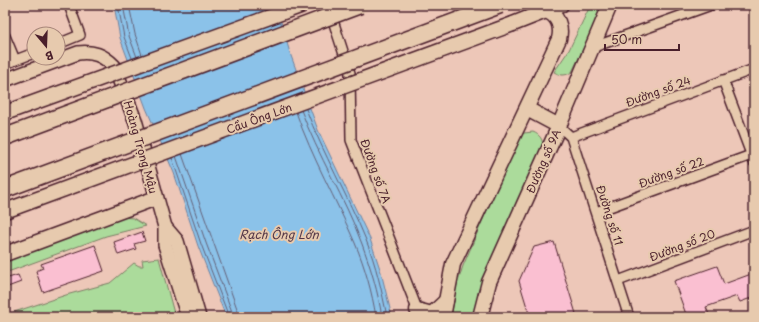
<svg xmlns="http://www.w3.org/2000/svg" width="759" height="322" font-family="'Playpen Sans',sans-serif">
<style>
.green{fill:#abdb9b;stroke:#7a7d63}
.water{fill:#8bc2e9;stroke:#71819d}
.lines{fill:none;stroke-linecap:round;stroke-linejoin:round}
.shore{stroke:#646077;stroke-width:1}
.building{fill:#fabfd1;stroke:#4a1f2b}
.street-casing{stroke:#4a1f2b;stroke-width:12}
.secondary-casing{stroke:#4a1f2b;stroke-width:16}
.primary-casing{stroke:#4a1f2b;stroke-width:17}
.street{stroke:#e7caae;stroke-width:9}
.secondary{stroke:#e7caae;stroke-width:13}
.primary{stroke:#e7caae;stroke-width:14}
.primary-bridge-casing{stroke:#4a1f2b;stroke-width:17;stroke-linecap:butt}
.highway-bridge-casing{stroke:#4a1f2b;stroke-width:19;stroke-linecap:butt}
.primary-bridge{stroke:#e7caae;stroke-width:14}
.highway-bridge{stroke:#e7caae;stroke-width:16}
.labels{text-anchor:middle;dominant-baseline:central;stroke-width:4;stroke-linejoin:round;paint-order:stroke}
.street-label{font-size:11px;fill:#4a1f2b;stroke:#e7caae}
.water-label{font-size:12px;font-style:italic;fill:#543748;stroke:#e7caae}
</style>
<rect width="100%" height="100%" fill="#edc7b8"/>
<filter id="ink" filterUnits="userSpaceOnUse"><feTurbulence type="fractalNoise" baseFrequency=".025" numOctaves="2"/><feDisplacementMap in="SourceGraphic" scale="8" xChannelSelector="R" yChannelSelector="G"/><feConvolveMatrix kernelMatrix="1 2 1 2 8 2 1 2 1" color-interpolation-filters="sRGB"/></filter>
<g filter="url(#ink)">
<g class="green">
<path d="M602,5l1,2 -31,65c-7,4 -11,4 -18,0l15,-22 21,-44z"/>
<path d="M533,132c7,3 10,7 10,16l-68,169h-24l5,-29 7,-22 55,-128 6,-5z"/>
<polygon points="121,217 133,218 146,226 106,236 5,273 5,260"/>
<polygon points="159,258 175,317 5,317 5,315 66,295 110,283 134,263 139,266 143,266 142,260"/>
</g>
<polygon class="water" points="114,5 276,5 290,53 318,130 370,239 381,272 392,317 226,317 198,246 174,173 146,108 120,38"/>
<g class="lines">
<g class="shore">
<polyline points="118,5 124,37 132,58"/>
<polyline points="123,5 129,36 137,57"/>
<polyline points="129,5 135,34 142,55"/>
<path d="M306,109c17,45 42,87 60,131 10,25 16,51 21,77"/>
<path d="M301,110c17,46 44,88 61,134 9,24 16,48 20,73"/>
<path d="M296,112c16,46 40,87 59,131 10,24 17,49 21,74"/>
<polyline points="182,154 240,317"/>
<polyline points="176,156 206,243 234,317"/>
<polyline points="172,158 201,244 229,317"/>
</g>
</g>
<g class="building">
<polygon points="142,232 145,241 134,244 136,249 118,255 114,242"/>
<polygon points="554,242 577,317 530,317 519,281 534,247"/>
<polygon points="95,245 104,271 43,292 36,271 43,268 41,264"/>
<polygon points="717,266 724,284 754,273 754,297 740,302 737,296 706,307 710,317 687,317 674,281"/>
<polygon points="18,275 21,282 5,288 5,279"/>
</g>
<g class="lines">
<g class="street-casing">
<g id="street">
<polyline points="328,5 350,73 351,140 419,314"/>
<polyline points="5,36 15,60"/>
<polyline points="58,44 80,35 69,5"/>
<polyline points="591,48 711,5"/>
<polyline points="5,64 34,53"/>
<polyline points="723,80 754,162"/>
<polyline points="559,126 571,137 629,317"/>
<polyline points="571,137 754,69"/>
<polyline points="596,212 754,154"/>
<polyline points="618,281 754,230"/>
</g>
</g>
<g class="secondary-casing">
<g id="secondary">
<path d="M5,80l73,-27c15,-2 25,2 36,13l21,54 30,107v18l23,72"/>
<polyline points="165,227 177,241 199,317"/>
</g>
</g>
<g class="primary-casing">
<g id="primary">
<polyline points="513,24 561,5"/>
<polyline points="527,109 559,126"/>
<polyline points="5,254 156,198"/>
<polyline points="417,310 432,314 446,301"/>
<path d="M443,317l10,-53 106,-225c3,-12 -1,-24 -13,-28"/>
<polyline points="480,317 489,282 559,126 610,5"/>
</g>
</g>
<use href="#street" class="street"/>
<use href="#secondary" class="secondary"/>
<use href="#primary" class="primary"/>
<g class="primary-bridge-casing">
<g id="primary-bridge">
<polyline points="5,113 303,5"/>
<polyline points="5,211 513,24"/>
</g>
</g>
<g class="highway-bridge-casing">
<g id="highway-bridge">
<polyline points="5,137 360,5"/>
<polyline points="5,189 500,5"/>
</g>
</g>
<use href="#primary-bridge" class="primary-bridge"/>
<use href="#highway-bridge" class="highway-bridge"/>
</g>
</g>
<g class="labels">
<g class="street-label">
<text transform="translate(658 91) rotate(-20)">Đường số 24</text>
<text transform="translate(259 118) rotate(-20)">Cầu Ông Lớn</text>
<text transform="translate(141 147) rotate(74)">Hoàng Trọng Mậu</text>
<text transform="translate(543 161) rotate(-66)">Đường số 9A</text>
<text transform="translate(376 171) rotate(70)">Đường số 7A</text>
<text transform="translate(671 172) rotate(-20)">Đường số 22</text>
<text transform="translate(610 215) rotate(72)">Đường số 11</text>
<text transform="translate(682 245) rotate(-21)">Đường số 20</text>
</g>
<g class="water-label">
<text x="279" y="234">Rạch Ông Lớn</text>
</g>
</g>
<rect width="759" height="322" fill="none" stroke="#e7caae" stroke-width="20"/>
<rect x="10" y="10" width="739" height="302" fill="none" stroke="#4a1f2b" stroke-width="1.5" filter="url(#ink)"/>
<g transform="translate(46 46) rotate(161)"><circle r="19" fill="#e7caae" stroke="#a8867a"/>
<path d="M0-3L7 15L0 10L-7 15Z" fill="#4a1f2b"/>
<text y="-6" font-size="11" font-weight="bold" text-anchor="middle" fill="#4a1f2b">B</text>
</g>
<path d="M605 44v6h74v-6" fill="none" stroke="#4a1f2b" stroke-width="2"/>
<text x="611" y="44" font-size="12" fill="#4a1f2b" stroke="#e7caae" stroke-width="3" paint-order="stroke">50 m</text>
</svg>
